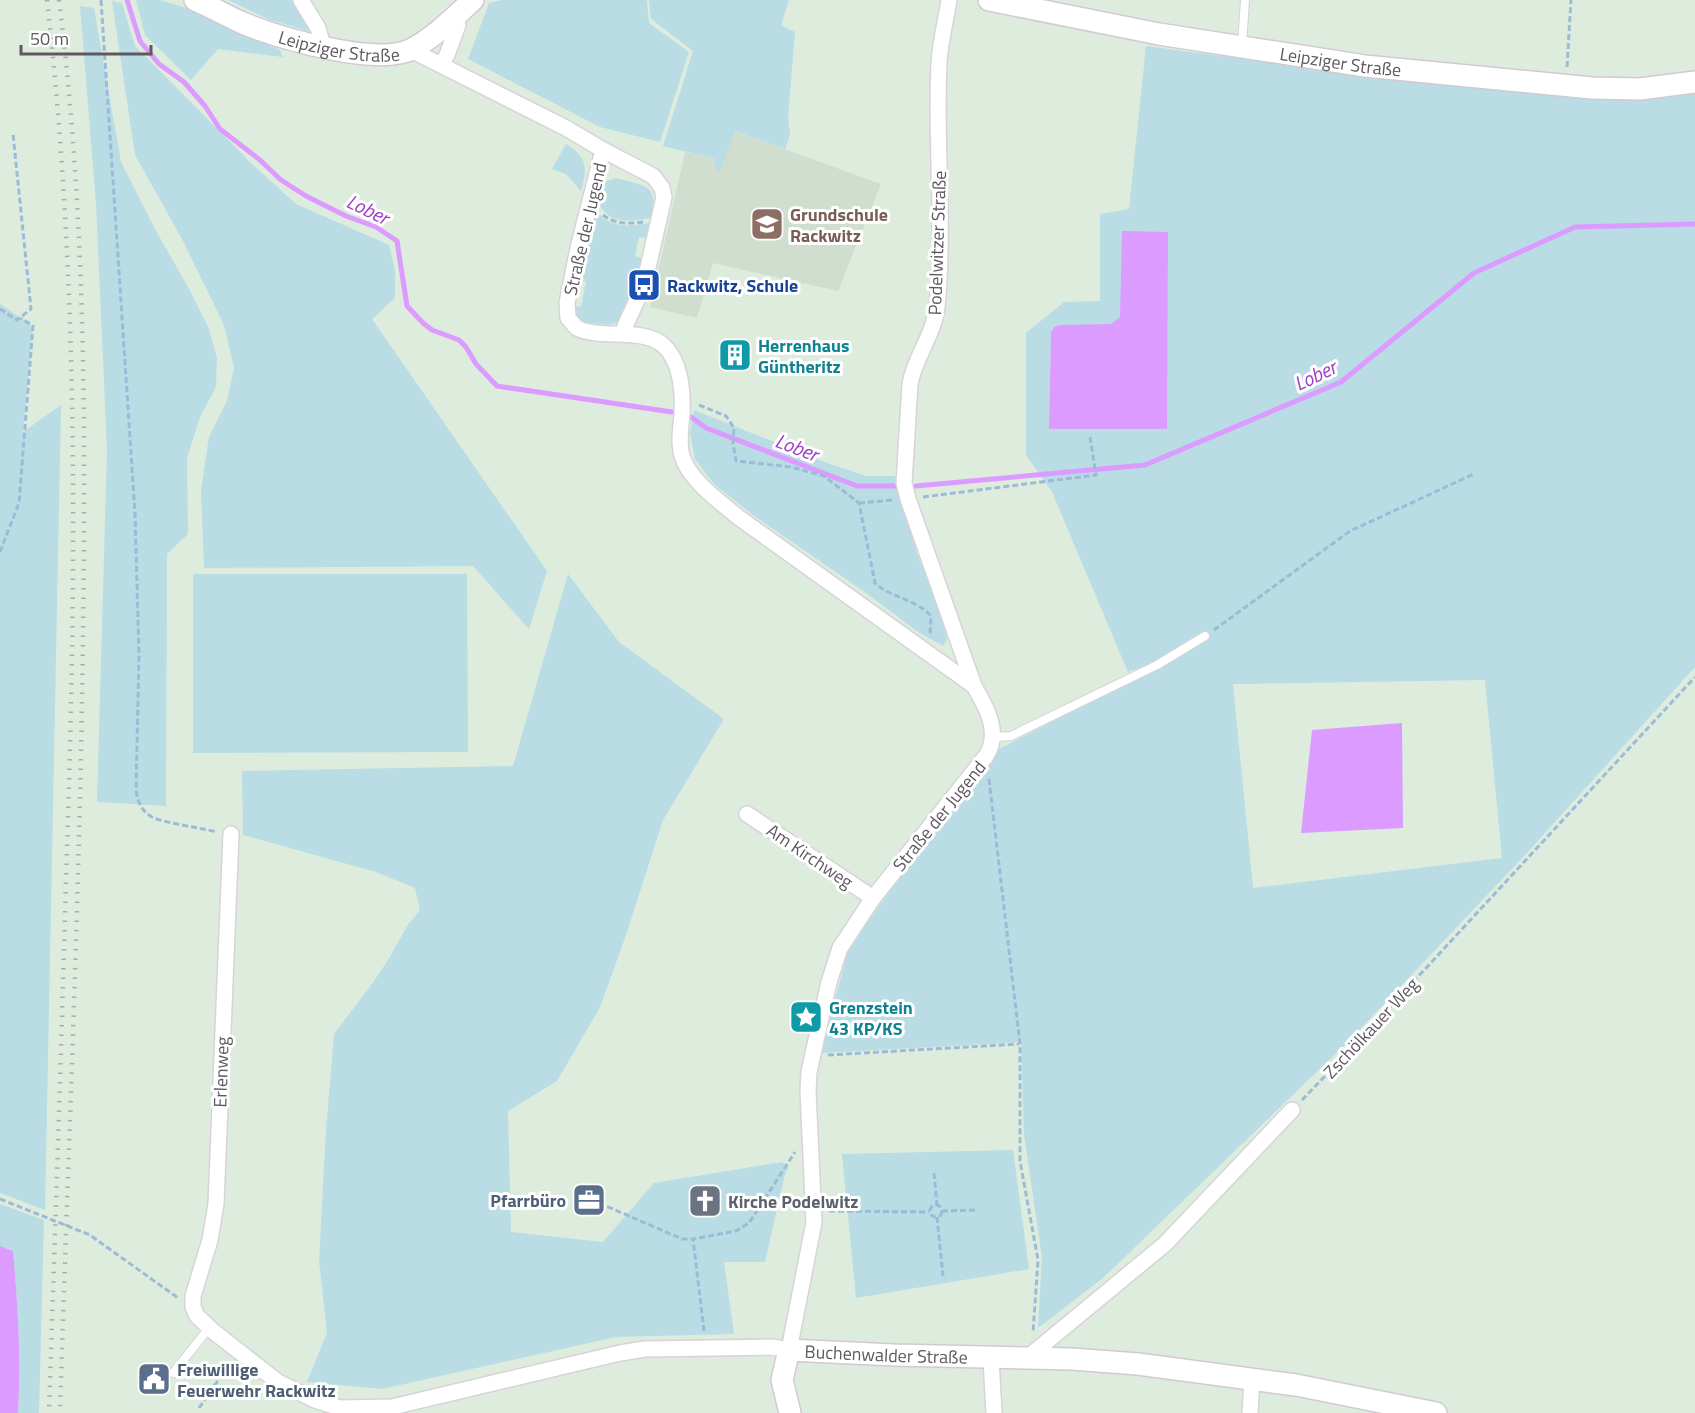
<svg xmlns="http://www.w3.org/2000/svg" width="1695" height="1413" font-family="'Titillium Web',sans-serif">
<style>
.education{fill:#d0decf}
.green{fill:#b9dce5;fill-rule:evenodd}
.water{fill:#dc9bff}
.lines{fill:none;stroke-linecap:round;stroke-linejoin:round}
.stream{stroke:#dc9bff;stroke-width:5}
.lane-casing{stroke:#d8d2d9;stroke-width:10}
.street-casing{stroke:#d8d2d9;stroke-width:18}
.secondary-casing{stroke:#d2c9d3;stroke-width:24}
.path{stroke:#9cbbd7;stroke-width:3;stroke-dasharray:6 3;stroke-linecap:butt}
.lane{stroke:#fff;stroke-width:8}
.street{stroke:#fff;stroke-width:15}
.secondary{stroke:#fff;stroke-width:21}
.rail{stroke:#abaaac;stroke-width:4.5;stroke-dasharray:1.5 8;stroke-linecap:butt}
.labels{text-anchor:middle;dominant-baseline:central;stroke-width:6;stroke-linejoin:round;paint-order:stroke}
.street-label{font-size:18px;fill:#5e5860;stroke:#fff}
.education-label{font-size:18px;font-weight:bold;fill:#785e54;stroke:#fff;text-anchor:start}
.transit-label{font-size:18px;font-weight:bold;fill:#164399;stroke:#fff;text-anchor:start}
.culture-label{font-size:18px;font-weight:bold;fill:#0d838f;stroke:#fff;text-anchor:start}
.service-label{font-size:18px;font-weight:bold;fill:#4e5e75;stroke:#fff;text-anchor:end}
.worship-label{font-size:18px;font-weight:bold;fill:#5b616d;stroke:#fff;text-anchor:start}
.water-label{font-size:20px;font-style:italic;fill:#9f3bc5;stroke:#fff}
</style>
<rect width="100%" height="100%" fill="#deecde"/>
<polygon class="education" points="734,131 881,184 838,291 713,263 697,318 650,307 685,152 716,159"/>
<g class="green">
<polygon points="136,0 160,0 193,10 280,50 283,57 218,49 191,80 145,35"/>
<polygon points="228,0 294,0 308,24 309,31 270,20"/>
<polygon points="502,0 647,0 649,23 689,52 660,142 600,127 468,59 489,3"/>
<polygon points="649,0 789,0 781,25 795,32 788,118 790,135 785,149 735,131 720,171 714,170 716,159 663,146 693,51 651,19"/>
<polygon points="112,1 122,3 135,46 250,162 296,204 389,245 395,271 395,298 372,319 547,571 529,629 473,566 204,568 201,490 209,437 227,401 234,368 224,325 182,239 135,155"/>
<polygon points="80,6 94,8 121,162 156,231 188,287 209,329 217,358 216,387 200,417 187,458 188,534 167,554 166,806 97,802 107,450 96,203"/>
<path d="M1146,46l150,20 267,29 132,-4v576l-170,188 -176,186 -246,237 -65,50 4,-71 -18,-122 -3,-93 -200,11 28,-107 146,-195 200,-103 -67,24 -76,-180 -26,-37v-122l38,-31 36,-1v-87l29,-5zM1120,317l-71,112 2,-97 3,-5 57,-3zM1485,680l17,178 -249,30 -20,-204z"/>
<path d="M566,144c21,13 22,24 15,47l-15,-17 -14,-5z"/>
<path d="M616,178c29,8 43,6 35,40 -26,4 -43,7 -55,-20l6,-15z"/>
<path d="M592,204c12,24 35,23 58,19l-3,15 -8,-1 -4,19 8,3c-4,15 -14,57 -28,64 -6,3 -16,1 -23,0 -12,-1 -16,-5 -17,-17l6,1 5,-25 -7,-2z"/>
<polygon points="0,304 33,326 23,432 61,405 45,1210 0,1193"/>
<polygon points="694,410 827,463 866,476 895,476 917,553 943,619 947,640 943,646 918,632 869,595 753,515 714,484 695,459 690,433"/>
<polygon points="193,574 467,574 468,752 193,753"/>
<polygon points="568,574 619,642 724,719 663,820 625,938 600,1007 557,1081 508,1111 511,1232 603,1242 654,1183 782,1162 789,1167 785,1174 765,1262 724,1262 734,1334 616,1337 382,1389 307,1382 327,1333 319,1261 326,1130 334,1034 372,984 390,957 407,926 420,910 415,888 376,872 243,835 242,771 513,766"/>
<polygon points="1013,1150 1029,1269 856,1298 842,1154"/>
<path d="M0,1204l44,16 -5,193h-21c3,-55 0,-107 -5,-162l-13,-5z"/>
</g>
<g class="water">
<polygon points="1122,231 1168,232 1167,429 1049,429 1051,332 1054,327 1060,325 1111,324 1120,317"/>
<polygon points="1402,723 1403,828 1301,833 1312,730"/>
<path d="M0,1246l13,5c5,55 8,107 5,162h-18z"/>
</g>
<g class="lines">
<g class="stream">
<polyline points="127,0 140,41 159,64 184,82 205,106 220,129 260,160 281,180 306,196 346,216 376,227 397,241 407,306 423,323 432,330 459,340 466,347 476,364 497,386 672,412"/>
<polyline points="691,417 706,428 857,486 897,486"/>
<polyline points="916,486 1145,465 1341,382 1474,273 1575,227 1695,224"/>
</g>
<g class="lane-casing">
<g id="lane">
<polyline points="1242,46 1245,0"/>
<polyline points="994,737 1011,736 1157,665 1205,636"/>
<polyline points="173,1373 209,1328"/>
</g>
</g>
<g class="street-casing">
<g id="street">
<polyline points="301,0 318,28 323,46"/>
<path d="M949,0c-3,21 -9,42 -10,63 -4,81 6,163 -2,244 -3,28 -22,49 -27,77l-6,99 4,16 66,187"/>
<polyline points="441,65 447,55 458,25 453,18"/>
<polyline points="603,150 653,176 662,188 664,197 644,285 625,326 625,334"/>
<polyline points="747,814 873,898"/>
<path d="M231,834l-15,370 -6,36 -17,56v11l4,9 16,15 65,51 37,18 25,8 52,-1 228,-54 25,-4 127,-2 17,3 25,-128 -6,-131 1,-19 20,-90 11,-34 33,-50 113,-142c15,-23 1,-48 -12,-70l-236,-169c-20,-17 -48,-36 -56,-61 -4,-14 -1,-28 0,-42 1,-22 -1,-53 -19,-69 -20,-18 -64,-5 -86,-17 -3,-2 -6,-7 -9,-10l-1,-15 11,-55 25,-98 -37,-22 -155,-78"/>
<polyline points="991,1358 994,1413"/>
<polyline points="1027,1358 1165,1244 1292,1110"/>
<polyline points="1250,1413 1252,1379"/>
</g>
</g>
<g class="secondary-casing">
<g id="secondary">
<path id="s1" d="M195,0c17,7 33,17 50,24 35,14 133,43 167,25 23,-12 42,-32 61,-49"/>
<path id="s2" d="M989,0l170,34 206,32 227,22 48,1 55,-7"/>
<path id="s3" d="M790,1413l-8,-33 7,-30 105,5 178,4 66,5 158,21 140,28"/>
</g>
</g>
<g class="path">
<path d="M101,0l34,513 4,142 -3,134c1,11 5,22 16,28 12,6 50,11 65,15"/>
<polyline points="1567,67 1571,0"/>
<path d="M603,215c12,9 25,9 40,7"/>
<polyline points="0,309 17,320 31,309 13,134"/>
<path d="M699,405l27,11 8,12 -1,15 3,18 55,6 33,9 35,27 16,80c16,15 41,16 56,33l-1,19"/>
<polyline points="923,497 1096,475 1090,437"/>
<polyline points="859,503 893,500"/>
<polyline points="0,552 19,503 33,326 21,318"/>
<polyline points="1214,630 1350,531 1474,474"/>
<polyline points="989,779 1020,1044 1020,1161 1038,1260 1033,1333"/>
<polyline points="828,1055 1019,1044"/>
<polyline points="1302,1100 1354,1046 1695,677"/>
<polyline points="934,1173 937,1205"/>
<polyline points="0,1199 90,1235 178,1298"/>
<polyline points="599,1203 682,1239 693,1239"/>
<circle cx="936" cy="1211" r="6"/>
<polyline points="829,1211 929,1212"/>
<polyline points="942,1211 978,1210"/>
<polyline points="937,1217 943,1276"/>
<polyline points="704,1331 693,1239 736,1231 749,1223 795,1152"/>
<polyline points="199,1408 230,1363"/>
</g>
<use href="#lane" class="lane"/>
<use href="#street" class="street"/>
<use href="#secondary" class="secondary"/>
<g class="rail">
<path d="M47,0c33,294 29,585 19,880 -5,178 -11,355 -17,533"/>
<path d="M59,0c26,209 27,421 24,632 -3,260 -15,521 -23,781"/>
</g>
</g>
<defs>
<g id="school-square" transform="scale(1.725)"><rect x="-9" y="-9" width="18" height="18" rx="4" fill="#8d6e63" stroke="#fff"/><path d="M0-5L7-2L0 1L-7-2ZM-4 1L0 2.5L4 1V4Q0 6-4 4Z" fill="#fff"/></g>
<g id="bus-square" transform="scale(1.725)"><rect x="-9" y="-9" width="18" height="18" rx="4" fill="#1a4fb4" stroke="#fff"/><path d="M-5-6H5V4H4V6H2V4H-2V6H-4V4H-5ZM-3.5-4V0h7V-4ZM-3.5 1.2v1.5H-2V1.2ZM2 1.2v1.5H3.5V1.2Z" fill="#fff"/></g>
<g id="building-square" transform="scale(1.725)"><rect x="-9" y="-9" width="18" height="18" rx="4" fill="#0f9aa8" stroke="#fff"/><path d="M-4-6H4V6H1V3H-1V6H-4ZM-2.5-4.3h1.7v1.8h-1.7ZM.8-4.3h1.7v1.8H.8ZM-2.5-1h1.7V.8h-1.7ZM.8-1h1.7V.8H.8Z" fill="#fff"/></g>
<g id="sight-square" transform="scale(1.725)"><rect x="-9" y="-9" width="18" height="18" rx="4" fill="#0f9aa8" stroke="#fff"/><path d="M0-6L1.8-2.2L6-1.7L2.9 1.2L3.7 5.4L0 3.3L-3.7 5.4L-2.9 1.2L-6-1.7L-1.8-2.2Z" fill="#fff"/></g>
<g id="office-square" transform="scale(1.725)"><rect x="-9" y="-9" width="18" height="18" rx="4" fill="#5c6f8a" stroke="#fff"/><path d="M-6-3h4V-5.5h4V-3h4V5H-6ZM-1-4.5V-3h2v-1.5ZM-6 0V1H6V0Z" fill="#fff"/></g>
<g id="church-square" transform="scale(1.725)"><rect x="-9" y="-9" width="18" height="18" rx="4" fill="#6b7280" stroke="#fff"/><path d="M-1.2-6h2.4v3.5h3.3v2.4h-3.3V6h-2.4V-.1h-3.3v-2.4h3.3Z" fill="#fff"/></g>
<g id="civic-square" transform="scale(1.725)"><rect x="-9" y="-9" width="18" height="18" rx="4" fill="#5c6f8a" stroke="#fff"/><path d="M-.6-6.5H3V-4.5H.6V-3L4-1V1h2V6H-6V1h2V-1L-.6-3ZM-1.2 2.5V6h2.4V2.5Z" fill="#fff"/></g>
</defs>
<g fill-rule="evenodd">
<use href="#school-square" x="767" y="224"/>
<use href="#bus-square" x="644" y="285"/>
<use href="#building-square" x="735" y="355"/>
<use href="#sight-square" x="806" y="1017"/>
<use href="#office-square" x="589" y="1200"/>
<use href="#church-square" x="705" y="1201"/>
<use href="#civic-square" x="154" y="1379"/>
</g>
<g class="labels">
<g class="street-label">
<text stroke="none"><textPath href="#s1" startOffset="153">Leipziger Straße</textPath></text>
<text stroke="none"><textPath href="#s2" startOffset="357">Leipziger Straße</textPath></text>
<text transform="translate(585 229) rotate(-77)">Straße der Jugend</text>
<text transform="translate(937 243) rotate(-88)">Podelwitzer Straße</text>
<text transform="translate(939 816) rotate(-51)">Straße der Jugend</text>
<text transform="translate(810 856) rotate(34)">Am Kirchweg</text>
<text transform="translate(1371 1028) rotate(-47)">Zschölkauer Weg</text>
<text transform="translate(221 1072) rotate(-88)">Erlenweg</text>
<text stroke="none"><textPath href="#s3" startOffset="162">Buchenwalder Straße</textPath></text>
</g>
<g class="education-label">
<text x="790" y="214">Grundschule<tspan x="790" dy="21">Rackwitz</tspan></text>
</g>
<g class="transit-label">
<text x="667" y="285">Rackwitz, Schule</text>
</g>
<g class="culture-label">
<text x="758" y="345">Herrenhaus<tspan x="758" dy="21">Güntheritz</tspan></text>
<text x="829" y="1007">Grenzstein<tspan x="829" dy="21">43 KP/KS</tspan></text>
</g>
<g class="service-label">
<text x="566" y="1200">Pfarrbüro</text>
<text x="177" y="1369" text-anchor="start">Freiwillige<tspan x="177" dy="21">Feuerwehr Rackwitz</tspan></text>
</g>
<g class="worship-label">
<text x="728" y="1201">Kirche Podelwitz</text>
</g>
<g class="water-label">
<text transform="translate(368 209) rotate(26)">Lober</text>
<text transform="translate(1315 375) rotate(-26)">Lober</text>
<text transform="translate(797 447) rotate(21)">Lober</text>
</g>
</g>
<path d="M21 45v9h130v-9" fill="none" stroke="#5e5860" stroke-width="3"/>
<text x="30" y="45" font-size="18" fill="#5e5860" stroke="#ffffff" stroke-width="4.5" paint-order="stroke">50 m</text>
</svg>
